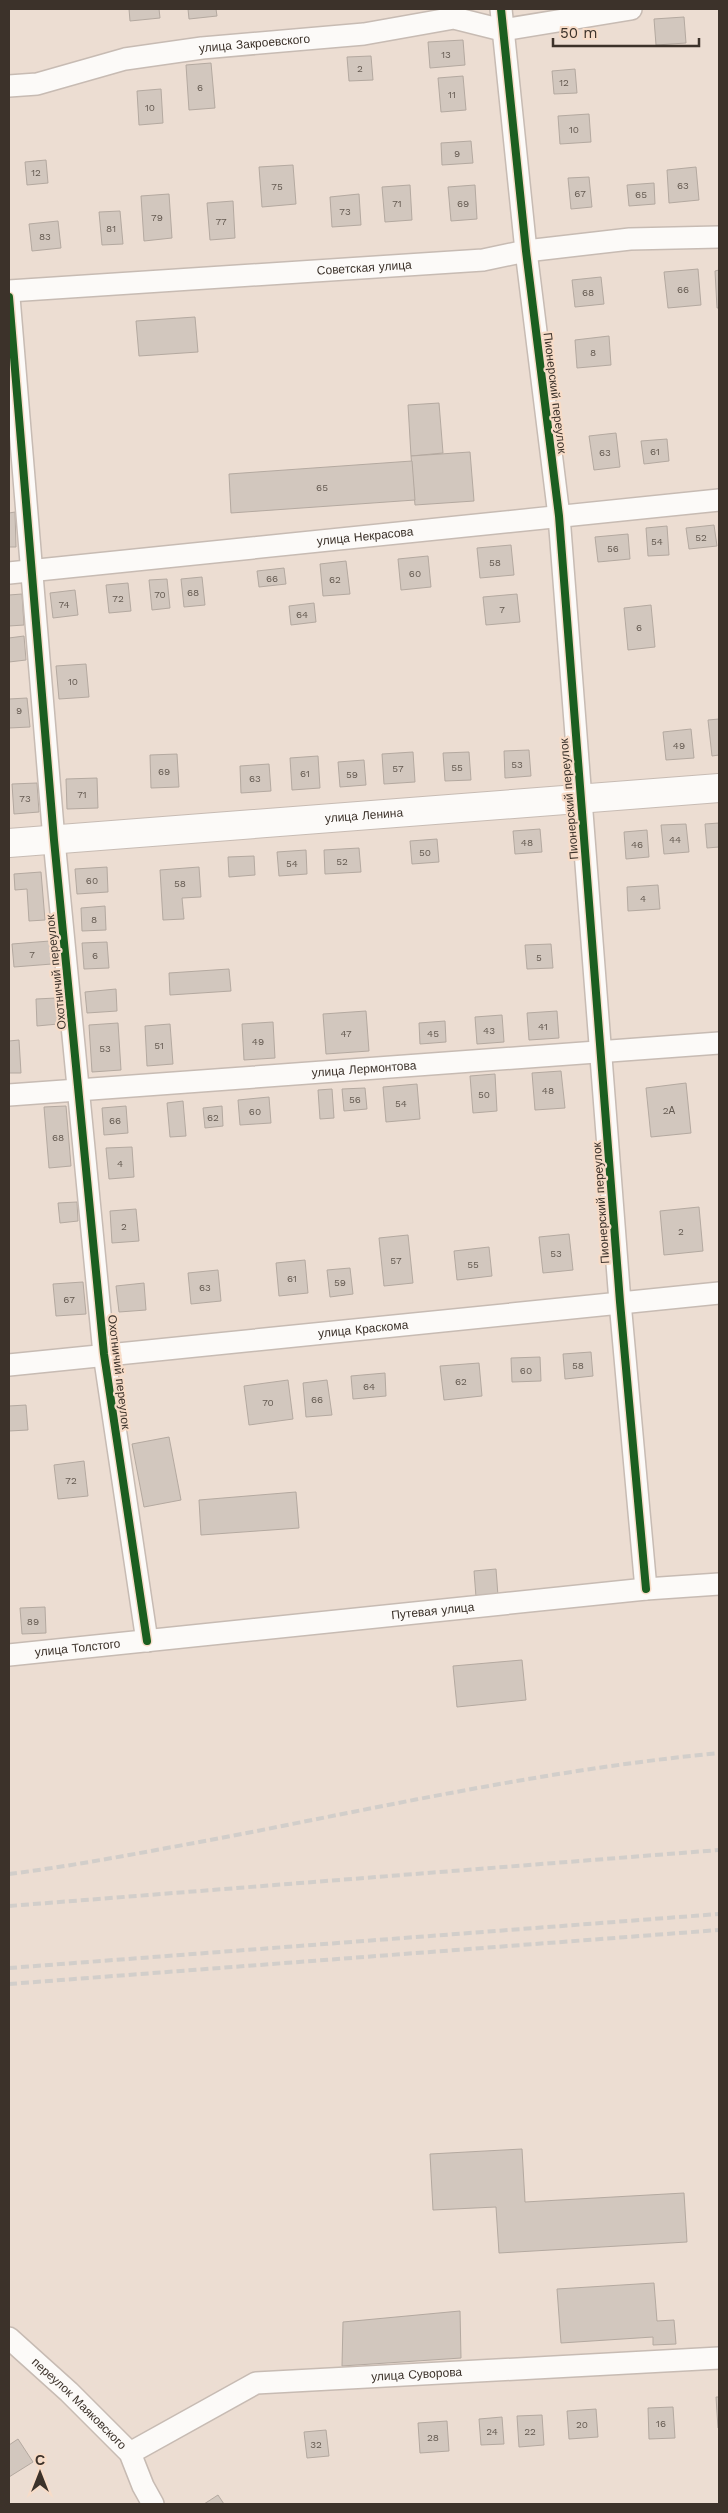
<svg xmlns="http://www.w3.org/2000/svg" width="728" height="2513" font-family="'Work Sans',sans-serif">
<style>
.building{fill:#d2c7be;stroke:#b4a9a0}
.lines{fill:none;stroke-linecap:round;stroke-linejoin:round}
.minor-casing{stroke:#c7bbb3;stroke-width:24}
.secondary-casing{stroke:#c7bbb3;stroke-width:30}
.minor{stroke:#fcfaf8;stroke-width:21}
.secondary{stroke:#fcfaf8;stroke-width:28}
.rail{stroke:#d2ceca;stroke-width:4;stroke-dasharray:8 4;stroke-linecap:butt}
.cycleway-casing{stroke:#f7dcc8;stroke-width:11}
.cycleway{stroke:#1b5e20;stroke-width:8}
.labels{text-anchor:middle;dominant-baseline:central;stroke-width:4.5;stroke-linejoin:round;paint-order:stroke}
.number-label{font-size:10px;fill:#645a51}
.street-label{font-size:12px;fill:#3c322a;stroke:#f7dcc8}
</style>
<rect width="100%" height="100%" fill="#ecddd2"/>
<g class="building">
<polygon points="129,9 159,9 160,18 130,21"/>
<polygon points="188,9 216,9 217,16 189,19"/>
<polygon points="684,17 686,43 656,45 654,19"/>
<polygon points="463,40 465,65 430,68 428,42"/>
<polygon points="371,56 373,80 349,81 347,57"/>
<polygon points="211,63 215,108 189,110 186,65"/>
<polygon points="575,69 577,93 554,94 552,71"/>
<polygon points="463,76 466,110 441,112 438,78"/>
<polygon points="161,89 163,123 139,125 137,91"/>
<polygon points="589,114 591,142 560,144 558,116"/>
<polygon points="471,141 473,163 442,165 441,143"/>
<polygon points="46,160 48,183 27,185 25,162"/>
<polygon points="293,165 296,204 262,207 259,167"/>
<polygon points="696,167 699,200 669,203 667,170"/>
<polygon points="589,177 592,207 571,209 568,178"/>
<polygon points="654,183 655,204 629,206 627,185"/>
<polygon points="410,185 412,220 385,222 382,187"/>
<polygon points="475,185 477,219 451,221 448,187"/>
<polygon points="169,194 172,238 144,241 141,196"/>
<polygon points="359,194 361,225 332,227 330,197"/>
<polygon points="233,201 235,238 210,240 207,203"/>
<polygon points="120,211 123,244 102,245 99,212"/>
<polygon points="58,221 61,248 32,251 29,224"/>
<polygon points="698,269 701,305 668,308 664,272"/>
<polygon points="719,270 719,308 717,308 715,271"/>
<polygon points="601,277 604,304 575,307 572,280"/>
<polygon points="195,317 198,352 139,356 136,321"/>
<polygon points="609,336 611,365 577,368 575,340"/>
<polygon points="439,403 443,453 411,456 408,405"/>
<polygon points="616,433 620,467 594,470 589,436"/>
<polygon points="667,439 669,461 644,464 641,441"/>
<polygon points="470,452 474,501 415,505 411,456"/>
<polygon points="412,461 415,500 231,513 229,474"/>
<polygon points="15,512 16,547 9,547 9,513"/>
<polygon points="714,525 717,546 689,549 686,528"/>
<polygon points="667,526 669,555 648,556 646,528"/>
<polygon points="628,534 630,559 598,562 595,537"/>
<polygon points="511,545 514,575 480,578 477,548"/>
<polygon points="428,556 431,587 401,590 398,559"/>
<polygon points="346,561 350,594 323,596 320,564"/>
<polygon points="284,568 286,584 259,587 257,571"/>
<polygon points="202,577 205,605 184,607 181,579"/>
<polygon points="167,579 170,608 152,610 149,580"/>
<polygon points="128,583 131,611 109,613 106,585"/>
<polygon points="75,590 78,615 53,618 50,593"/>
<polygon points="22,594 24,625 9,626 9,595"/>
<polygon points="517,594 520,622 486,625 483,597"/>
<polygon points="314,603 316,622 291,625 289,606"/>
<polygon points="651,605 655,647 628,650 624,608"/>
<polygon points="24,636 26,660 9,662 9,638"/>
<polygon points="86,664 89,697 59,699 56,666"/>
<polygon points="27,698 30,727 9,728 9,699"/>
<polygon points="719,719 719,755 712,756 708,720"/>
<polygon points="691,729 694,758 666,760 663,732"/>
<polygon points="529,750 531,776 505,778 504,751"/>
<polygon points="413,752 415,782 384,784 382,754"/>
<polygon points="469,752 471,780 445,781 443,753"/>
<polygon points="177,754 179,787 151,788 150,755"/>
<polygon points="318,756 320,788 292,790 290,758"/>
<polygon points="364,760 366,785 340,787 338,762"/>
<polygon points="269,764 271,791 241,793 240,766"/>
<polygon points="97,778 98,808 67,809 66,779"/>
<polygon points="37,783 39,812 14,814 12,784"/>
<polygon points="719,823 719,847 707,848 705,824"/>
<polygon points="686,824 689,852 664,854 661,825"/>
<polygon points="540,829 542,852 515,854 513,831"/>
<polygon points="647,830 649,857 626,859 624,832"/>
<polygon points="437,839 439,862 412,864 410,841"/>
<polygon points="359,848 361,872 325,874 324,850"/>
<polygon points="306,850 307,874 279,876 277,852"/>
<polygon points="254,856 255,875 229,877 228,857"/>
<polygon points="107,867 108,892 77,894 75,869"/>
<polygon points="199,867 201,897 182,898 184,919 163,920 160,870"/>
<polygon points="41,872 45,920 29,921 27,889 15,890 14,874"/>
<polygon points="658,885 660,909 628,911 627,887"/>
<polygon points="105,906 106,930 82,931 81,908"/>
<polygon points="50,941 52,964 14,967 12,944"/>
<polygon points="107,942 109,968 84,969 82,943"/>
<polygon points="551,944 553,968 527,969 525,945"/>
<polygon points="229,969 231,991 170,995 169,973"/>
<polygon points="116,989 117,1011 87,1013 85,992"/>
<polygon points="56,998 58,1024 37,1026 36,999"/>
<polygon points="366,1011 369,1051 326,1054 323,1014"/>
<polygon points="557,1011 559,1038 529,1040 527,1013"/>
<polygon points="502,1015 504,1042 477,1044 475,1017"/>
<polygon points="445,1021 446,1042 420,1044 419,1023"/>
<polygon points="273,1022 275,1058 244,1060 242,1024"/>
<polygon points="118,1023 121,1070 92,1072 89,1025"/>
<polygon points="170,1024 173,1064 147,1066 145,1026"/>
<polygon points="19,1040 21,1073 9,1073 9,1041"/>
<polygon points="561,1071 565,1108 535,1110 532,1073"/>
<polygon points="495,1074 497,1111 473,1113 470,1076"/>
<polygon points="686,1083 691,1133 651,1137 646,1088"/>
<polygon points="417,1084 420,1119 386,1122 383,1087"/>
<polygon points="365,1088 367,1109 344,1111 342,1089"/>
<polygon points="332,1089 334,1118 320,1119 318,1090"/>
<polygon points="269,1097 271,1123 240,1125 238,1100"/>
<polygon points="183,1101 186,1136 170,1137 167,1103"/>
<polygon points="66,1106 71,1166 49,1168 44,1107"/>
<polygon points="126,1106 128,1133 104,1135 102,1108"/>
<polygon points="222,1106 223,1126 205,1128 203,1108"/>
<polygon points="132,1147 134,1177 109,1179 106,1148"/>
<polygon points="77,1202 78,1221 60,1223 58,1203"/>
<polygon points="699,1207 703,1251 664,1255 660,1211"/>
<polygon points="136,1209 139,1241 112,1243 110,1211"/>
<polygon points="569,1234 573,1270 543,1273 539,1237"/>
<polygon points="408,1235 413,1283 384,1286 379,1238"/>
<polygon points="489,1247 492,1276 457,1280 454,1251"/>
<polygon points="305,1260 308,1293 279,1296 276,1263"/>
<polygon points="350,1268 353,1294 330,1297 327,1270"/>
<polygon points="218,1270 221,1301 191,1304 188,1273"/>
<polygon points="83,1282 86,1314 56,1316 53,1284"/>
<polygon points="144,1283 146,1310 119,1312 116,1286"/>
<polygon points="591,1352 593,1376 565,1379 563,1354"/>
<polygon points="540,1357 541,1381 512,1382 511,1358"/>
<polygon points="479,1363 482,1396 444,1400 440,1366"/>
<polygon points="385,1373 386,1396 353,1399 351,1376"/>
<polygon points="288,1380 293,1419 249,1425 244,1386"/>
<polygon points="327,1380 332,1415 306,1417 303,1383"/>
<polygon points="26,1405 28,1430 9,1431 9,1406"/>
<polygon points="169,1437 181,1500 144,1507 132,1444"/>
<polygon points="84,1461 88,1496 58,1499 54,1465"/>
<polygon points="296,1492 299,1528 201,1535 199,1500"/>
<polygon points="496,1569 498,1596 476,1597 474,1571"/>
<polygon points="45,1607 46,1633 22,1634 20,1608"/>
<polygon points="522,1660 526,1700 457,1707 453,1666"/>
<polygon points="522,2149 525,2202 684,2193 687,2242 499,2253 496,2207 433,2210 430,2154"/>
<polygon points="654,2283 657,2321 674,2320 676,2344 653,2345 653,2337 561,2343 557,2289"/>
<polygon points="460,2311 461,2358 342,2366 343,2322"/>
<polygon points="716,2397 719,2397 719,2428 718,2428"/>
<polygon points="673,2407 675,2438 649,2439 648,2408"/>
<polygon points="596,2409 598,2437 569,2439 567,2411"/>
<polygon points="542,2415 544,2445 519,2447 517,2416"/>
<polygon points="502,2417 504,2444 481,2445 479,2419"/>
<polygon points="447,2421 449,2451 420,2453 418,2423"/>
<polygon points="326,2430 329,2456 307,2458 304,2432"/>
<polygon points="18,2439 33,2462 9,2477 9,2445"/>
<polygon points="218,2495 224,2504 204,2504"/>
</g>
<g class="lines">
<g class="minor-casing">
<g id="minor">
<polyline points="501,9 526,251 559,516 620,1302 646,1589"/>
<path id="s1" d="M9,86l28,-2 88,-25 77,-11 162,-14 90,-16 48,12 129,-21"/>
<path id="s2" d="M9,291l474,-31 43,-9 104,-12 89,-2"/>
<polyline points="9,297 54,840 104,1354 147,1641"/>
<path id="s3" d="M9,573l710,-73"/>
<path id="s4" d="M9,1095l710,-52"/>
<path id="s5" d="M9,1365l710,-72"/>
<path id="s6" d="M9,1655l637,-66 73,-5"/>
<path id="s7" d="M9,2338l60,54 61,61 13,33 10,18"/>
<path id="s8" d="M130,2453l126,-70 463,-25"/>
</g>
</g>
<g class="secondary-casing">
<g id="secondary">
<path id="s9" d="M9,843l710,-55"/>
</g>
</g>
<use href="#minor" class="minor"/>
<use href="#secondary" class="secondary"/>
<g class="rail">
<path d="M9,1874c71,-9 141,-23 212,-36 165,-32 331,-69 498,-85"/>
<polyline points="9,1906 719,1850"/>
<polyline points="9,1968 719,1914"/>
<polyline points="9,1984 719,1930"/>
</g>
<g class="cycleway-casing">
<g id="cycleway">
<polyline points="501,9 526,251 559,516 620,1302 646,1589"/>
<polyline points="9,297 54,840 104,1354 147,1641"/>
</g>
</g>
<use href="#cycleway" class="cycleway"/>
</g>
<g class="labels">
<g class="number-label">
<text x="446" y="54">13</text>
<text x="360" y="68">2</text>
<text x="564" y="82">12</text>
<text x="200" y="87">6</text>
<text x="452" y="94">11</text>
<text x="150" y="107">10</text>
<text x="574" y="129">10</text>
<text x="457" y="153">9</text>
<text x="36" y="172">12</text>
<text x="683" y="185">63</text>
<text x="277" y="186">75</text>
<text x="580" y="193">67</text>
<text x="641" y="194">65</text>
<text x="397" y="203">71</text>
<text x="463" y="203">69</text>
<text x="345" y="211">73</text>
<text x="157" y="217">79</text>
<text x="221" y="221">77</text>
<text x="111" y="228">81</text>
<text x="45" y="236">83</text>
<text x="683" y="289">66</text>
<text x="588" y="292">68</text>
<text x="593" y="352">8</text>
<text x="655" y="451">61</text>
<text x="605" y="452">63</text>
<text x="322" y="487">65</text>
<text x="701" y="537">52</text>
<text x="657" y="541">54</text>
<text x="613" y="548">56</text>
<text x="495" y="562">58</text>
<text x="415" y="573">60</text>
<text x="272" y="578">66</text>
<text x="335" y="579">62</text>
<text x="193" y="592">68</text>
<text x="160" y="594">70</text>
<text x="118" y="598">72</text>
<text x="64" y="604">74</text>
<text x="502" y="609">7</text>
<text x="302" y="614">64</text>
<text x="639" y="627">6</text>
<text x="73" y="681">10</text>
<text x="19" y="710">9</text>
<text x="679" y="745">49</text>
<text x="517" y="764">53</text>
<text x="457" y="767">55</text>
<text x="398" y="768">57</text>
<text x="164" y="771">69</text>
<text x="305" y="773">61</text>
<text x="352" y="774">59</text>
<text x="255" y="778">63</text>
<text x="82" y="794">71</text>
<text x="25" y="798">73</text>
<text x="675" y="839">44</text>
<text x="527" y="842">48</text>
<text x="637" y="844">46</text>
<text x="425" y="852">50</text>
<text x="342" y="861">52</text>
<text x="292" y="863">54</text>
<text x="92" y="880">60</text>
<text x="180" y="883">58</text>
<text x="643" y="898">4</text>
<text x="94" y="919">8</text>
<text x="32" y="954">7</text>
<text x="95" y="955">6</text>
<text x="539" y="957">5</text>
<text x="543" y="1026">41</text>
<text x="489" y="1030">43</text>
<text x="346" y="1033">47</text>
<text x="433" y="1033">45</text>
<text x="258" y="1041">49</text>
<text x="159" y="1045">51</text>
<text x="105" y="1048">53</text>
<text x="548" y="1090">48</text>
<text x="484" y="1094">50</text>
<text x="355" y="1099">56</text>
<text x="401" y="1103">54</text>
<text x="669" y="1110">2А</text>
<text x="255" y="1111">60</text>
<text x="213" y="1117">62</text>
<text x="115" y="1120">66</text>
<text x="58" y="1137">68</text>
<text x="120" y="1163">4</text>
<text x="124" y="1226">2</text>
<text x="681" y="1231">2</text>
<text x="556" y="1253">53</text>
<text x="396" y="1260">57</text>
<text x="473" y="1264">55</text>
<text x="292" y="1278">61</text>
<text x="340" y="1282">59</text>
<text x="205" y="1287">63</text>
<text x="69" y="1299">67</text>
<text x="578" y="1365">58</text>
<text x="526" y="1370">60</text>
<text x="461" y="1381">62</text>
<text x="369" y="1386">64</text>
<text x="317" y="1399">66</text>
<text x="268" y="1402">70</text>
<text x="71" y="1480">72</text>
<text x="33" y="1621">89</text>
<text x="661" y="2423">16</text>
<text x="582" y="2424">20</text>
<text x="492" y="2431">24</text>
<text x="530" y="2431">22</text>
<text x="433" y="2437">28</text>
<text x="316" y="2444">32</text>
</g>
<g class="street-label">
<text stroke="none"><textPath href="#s1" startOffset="250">улица Закроевского</textPath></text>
<text stroke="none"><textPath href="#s2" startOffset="356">Советская улица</textPath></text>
<text transform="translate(555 393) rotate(83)">Пионерский переулок</text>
<text stroke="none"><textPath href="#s3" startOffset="358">улица Некрасова</textPath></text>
<text transform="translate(569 799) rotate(-95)">Пионерский переулок</text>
<text stroke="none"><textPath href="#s9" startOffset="356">улица Ленина</textPath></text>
<text transform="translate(56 972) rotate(-96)">Охотничий переулок</text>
<text stroke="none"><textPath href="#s4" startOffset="356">улица Лермонтова</textPath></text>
<text transform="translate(601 1203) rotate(-94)">Пионерский переулок</text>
<text stroke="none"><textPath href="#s5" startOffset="356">улица Краскома</textPath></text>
<text transform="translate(119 1372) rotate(83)">Охотничий переулок</text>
<text stroke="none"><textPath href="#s6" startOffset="426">Путевая улица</textPath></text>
<text stroke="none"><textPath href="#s6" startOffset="69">улица Толстого</textPath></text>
<text stroke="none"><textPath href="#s8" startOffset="305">улица Суворова</textPath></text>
<text stroke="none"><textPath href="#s7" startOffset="96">переулок Маяковского</textPath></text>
</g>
</g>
<rect width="728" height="2513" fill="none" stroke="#3c322a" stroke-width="20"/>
<g transform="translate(40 2473)" stroke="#f7dcc8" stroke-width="4" paint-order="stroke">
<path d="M0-4L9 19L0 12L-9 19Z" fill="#3c322a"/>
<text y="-8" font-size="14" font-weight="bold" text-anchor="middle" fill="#3c322a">С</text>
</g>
<path d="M553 38v8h146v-8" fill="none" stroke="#3c322a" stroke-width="2.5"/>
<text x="560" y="38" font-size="15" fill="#3c322a" stroke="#f7dcc8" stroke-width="4" paint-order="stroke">50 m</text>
</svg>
